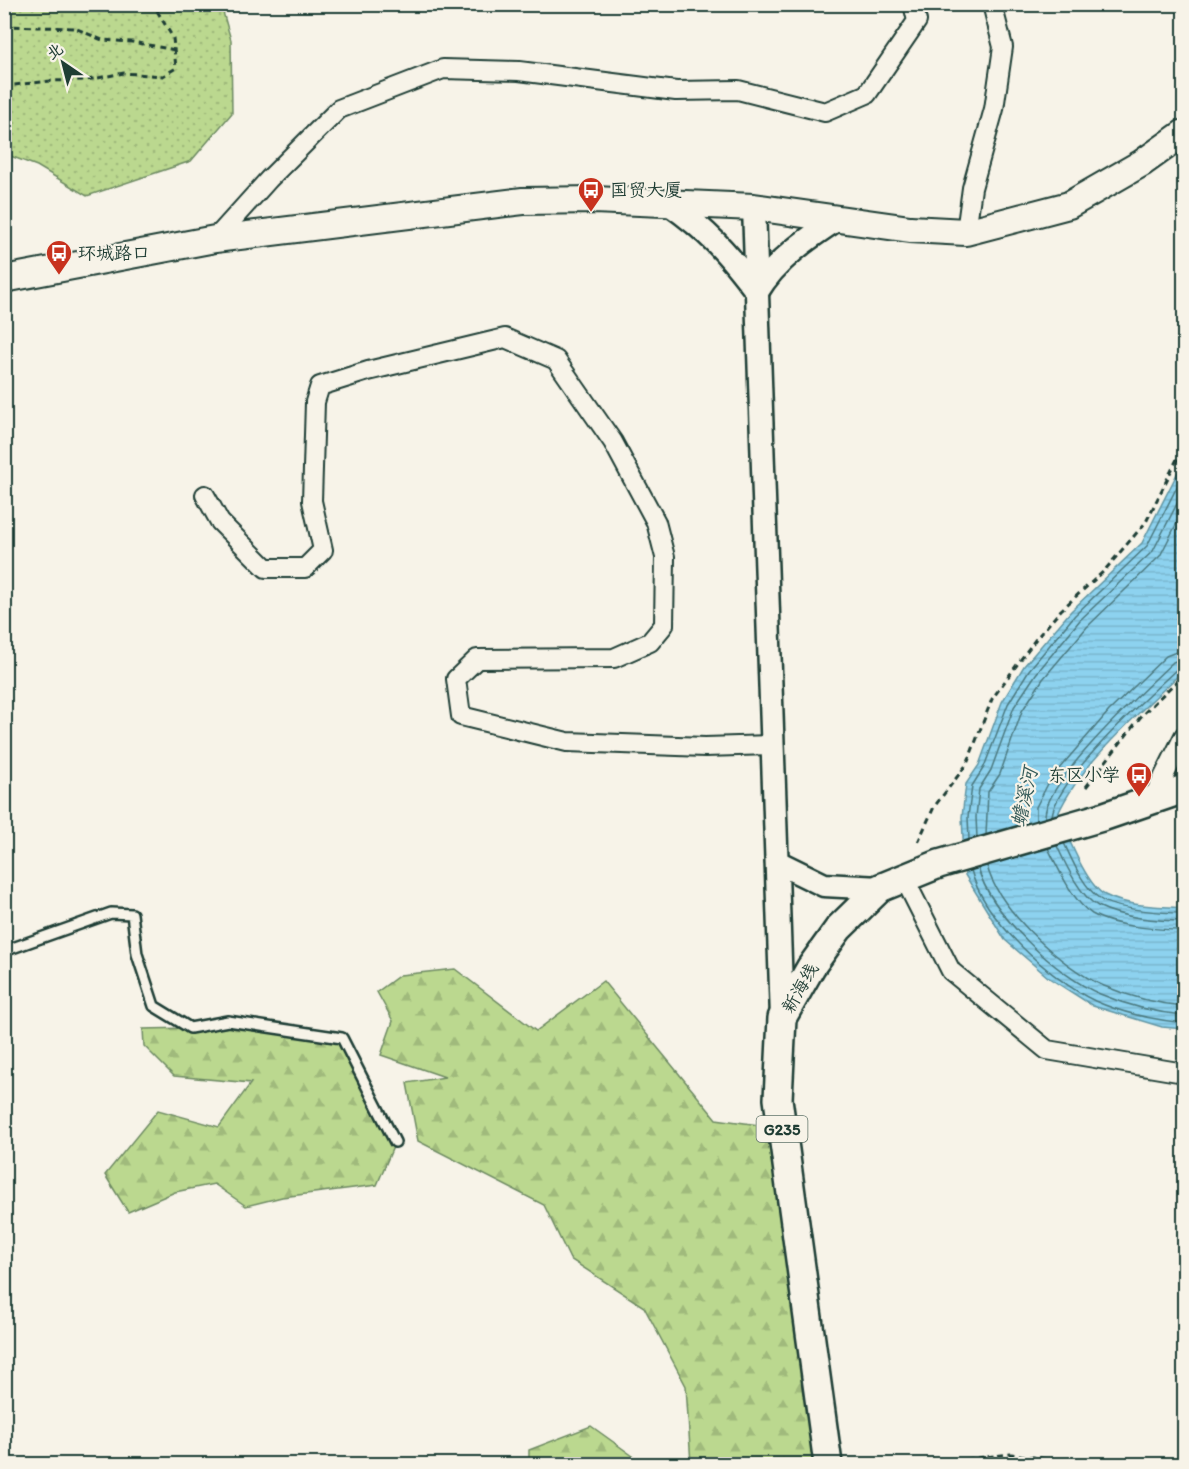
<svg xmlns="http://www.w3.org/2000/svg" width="1189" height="1469" font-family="Itim,'LXGW WenKai TC',sans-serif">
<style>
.grass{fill:url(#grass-dots);stroke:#6d8a62;stroke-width:1.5}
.forest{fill:url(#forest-firs);stroke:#6d8a62;stroke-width:1.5}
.water{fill:url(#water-rules);stroke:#6196a4;stroke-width:1.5}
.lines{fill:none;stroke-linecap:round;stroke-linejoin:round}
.shore{stroke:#4b797f;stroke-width:1.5}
.service-casing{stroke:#1f3d34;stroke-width:14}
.minor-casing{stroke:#1f3d34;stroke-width:22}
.tertiary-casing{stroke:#1f3d34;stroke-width:27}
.secondary-casing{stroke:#1f3d34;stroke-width:30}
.primary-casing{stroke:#1f3d34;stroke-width:32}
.path{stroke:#1f3d34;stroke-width:3;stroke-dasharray:6 4.5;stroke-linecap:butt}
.service{stroke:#f7f3e8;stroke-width:9}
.minor{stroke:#f7f3e8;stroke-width:18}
.tertiary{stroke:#f7f3e8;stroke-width:22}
.secondary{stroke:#f7f3e8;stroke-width:26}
.primary{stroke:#f7f3e8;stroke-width:27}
.labels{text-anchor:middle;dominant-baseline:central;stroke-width:4.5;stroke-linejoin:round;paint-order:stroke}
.shield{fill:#f7f3e8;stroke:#60746a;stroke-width:1.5}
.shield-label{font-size:16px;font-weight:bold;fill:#1f3d34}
.poi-label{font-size:18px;fill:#1f3d34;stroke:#f7f3e8;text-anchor:start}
.street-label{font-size:18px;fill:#1f3d34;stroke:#f7f3e8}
.water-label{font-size:20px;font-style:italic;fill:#355b59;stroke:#f7f3e8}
</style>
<defs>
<pattern id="grass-dots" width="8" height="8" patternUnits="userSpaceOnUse" patternTransform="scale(1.5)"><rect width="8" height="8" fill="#bbd88f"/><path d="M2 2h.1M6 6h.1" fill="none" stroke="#a0ba7c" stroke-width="1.8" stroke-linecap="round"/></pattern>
<pattern id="forest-firs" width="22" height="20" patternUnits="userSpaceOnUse" patternTransform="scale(1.5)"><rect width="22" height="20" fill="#bbd88f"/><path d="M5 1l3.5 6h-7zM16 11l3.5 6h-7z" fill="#a0ba7c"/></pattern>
<pattern id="water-rules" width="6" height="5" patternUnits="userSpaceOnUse" patternTransform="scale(1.5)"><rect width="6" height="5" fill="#8dd2ef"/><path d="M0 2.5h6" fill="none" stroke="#79b5ce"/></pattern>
</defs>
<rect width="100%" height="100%" fill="#f7f3e8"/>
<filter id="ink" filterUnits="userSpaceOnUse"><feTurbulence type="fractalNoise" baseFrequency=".0167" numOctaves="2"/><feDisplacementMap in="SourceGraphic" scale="12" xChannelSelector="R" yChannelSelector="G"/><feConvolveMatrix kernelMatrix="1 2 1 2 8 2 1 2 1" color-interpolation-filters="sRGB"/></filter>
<g filter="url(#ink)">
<polygon class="grass" points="4,5 221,5 231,40 232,113 191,161 87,196 37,166 5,154"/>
<g class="forest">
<polygon points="455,969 536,1031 603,981 716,1119 759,1125 783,1138 828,1464 691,1464 686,1386 644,1307 570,1259 544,1205 418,1141 407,1083 445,1077 381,1055 393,1021 377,992 400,975"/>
<polygon points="228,1021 342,1038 395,1142 377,1185 282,1197 246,1206 214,1184 175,1192 128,1212 105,1175 158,1110 219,1127 251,1083 174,1076 144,1046 143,1029 190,1028"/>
<polygon points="591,1426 644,1464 529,1464 529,1450"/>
</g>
<path class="water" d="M1184,460v210c-41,40 -103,92 -126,144 9,20 28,71 47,81 23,12 55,11 79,13v121l-22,-2 -69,-21 -44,-28 -44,-38 -40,-65 -3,-58 4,-33 13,-19 23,-63 22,-36 47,-55 71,-68z"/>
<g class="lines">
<g class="shore">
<path d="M1052,816c4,-37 97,-121 126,-148l6,-2"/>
<path d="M1045,818c-3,-35 101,-130 128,-156l11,-4"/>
<polyline points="1036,820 1036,807 1051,778 1109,711 1166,656 1184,649"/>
<polyline points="986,835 988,792 1000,774 1022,711 1043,679 1087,627 1160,556 1184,509"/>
<polyline points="977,838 976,817 979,789 991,770 1014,707 1036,674 1080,620 1153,551 1184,490"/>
<polyline points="969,840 968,817 972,786 984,767 1008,704 1029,670 1075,615 1147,546 1184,473"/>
<path d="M1064,843c9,19 19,44 36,56 15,11 66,14 84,14"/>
<path d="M1057,846c8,17 23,51 41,60 23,12 61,15 86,15"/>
<path d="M1048,848c10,20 25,54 44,66 23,13 67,16 92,16"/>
<path d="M987,866c11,43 76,103 117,120 24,10 54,18 80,20"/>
<path d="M978,868c12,45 80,109 122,126 26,11 57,19 84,21"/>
<path d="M971,870c12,49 80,110 124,131 27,12 61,19 89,22"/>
</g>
<g class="service-casing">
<polyline id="service" points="4,951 111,913 132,914 137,954 154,1006 190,1028 228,1021 342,1038 395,1142"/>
</g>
<g class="minor-casing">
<g id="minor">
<polyline points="966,232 972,188 994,109 1003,47 992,4"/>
<polyline points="215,239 269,179 339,109 443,69 519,71 676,91 738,90 825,112 867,94 917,21 913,4"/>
<polyline points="205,495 220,522 266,568 305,568 323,550 312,501 315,402 320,386 368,371 505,338 556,360 613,442 656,522 665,557 664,625 650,642 614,658 477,659 456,679 461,716 567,742 705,747 773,745"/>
<polyline points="1152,800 1184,736"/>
<polyline points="904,878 951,971 1047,1050 1184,1073"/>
</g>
</g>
<g class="tertiary-casing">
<g id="tertiary">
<path d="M668,203c40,28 60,50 89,89 19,-32 51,-54 82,-74"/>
<polyline points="754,207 782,1018"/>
<polyline points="777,862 824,885 880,888"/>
</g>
</g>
<g class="secondary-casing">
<polyline id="secondary" points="4,279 215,239 523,201 594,200 754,207 910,229 966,232 1069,205 1142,163 1184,133"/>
</g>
<g class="primary-casing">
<polyline id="primary" points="828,1464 778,1099 782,1018 811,967 839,928 880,888 939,864 1102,817 1184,789"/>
</g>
<g class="path">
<polyline points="4,26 75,28 102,40 132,42 175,50"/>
<polyline points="4,86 51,81 87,80 124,73 163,76 176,68 173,38 153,4"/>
<polyline points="1086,787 1142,715 1184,674"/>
<polyline points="918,842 934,807 967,764 992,699 1035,640 1061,610 1104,571 1146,522 1184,445"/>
<polyline points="925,1464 1011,1454 1082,1464"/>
</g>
<use href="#service" class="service"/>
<use href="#minor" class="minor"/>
<use href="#tertiary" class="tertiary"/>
<use href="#secondary" class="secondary"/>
<use href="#primary" class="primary"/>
</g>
</g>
<defs>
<g id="bus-pin" transform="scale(1.35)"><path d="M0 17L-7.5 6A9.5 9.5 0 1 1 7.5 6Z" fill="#c8321e" stroke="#f7f3e8"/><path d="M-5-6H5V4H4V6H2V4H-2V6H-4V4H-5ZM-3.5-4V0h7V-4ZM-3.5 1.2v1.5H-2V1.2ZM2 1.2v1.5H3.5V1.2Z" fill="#fff"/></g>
</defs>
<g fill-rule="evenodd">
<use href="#bus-pin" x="591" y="190"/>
<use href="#bus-pin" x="59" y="253"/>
<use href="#bus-pin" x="1139" y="775"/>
</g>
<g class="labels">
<rect class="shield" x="756.5" y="1116" width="51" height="26" rx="4.5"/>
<g class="shield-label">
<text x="782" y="1129">G235</text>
</g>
<g class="poi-label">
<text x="610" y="190">国贸大厦</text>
<text x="78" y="253">环城路口</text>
<text x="1120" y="775" text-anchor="end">东区小学</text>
</g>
<g class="street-label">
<text transform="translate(800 988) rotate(-60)">新海线</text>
</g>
<g class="water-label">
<text transform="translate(1024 797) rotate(-78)">蟾溪河</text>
</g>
</g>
<rect width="1189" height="1469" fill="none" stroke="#f7f3e8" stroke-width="24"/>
<rect x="12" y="12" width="1165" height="1445" fill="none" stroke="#1f3d34" stroke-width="2" filter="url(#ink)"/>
<g transform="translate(63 63) rotate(325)" stroke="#f7f3e8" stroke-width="4.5" paint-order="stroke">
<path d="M0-4.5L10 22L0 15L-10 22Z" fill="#1f3d34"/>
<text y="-9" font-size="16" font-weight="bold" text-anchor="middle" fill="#1f3d34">北</text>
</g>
</svg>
